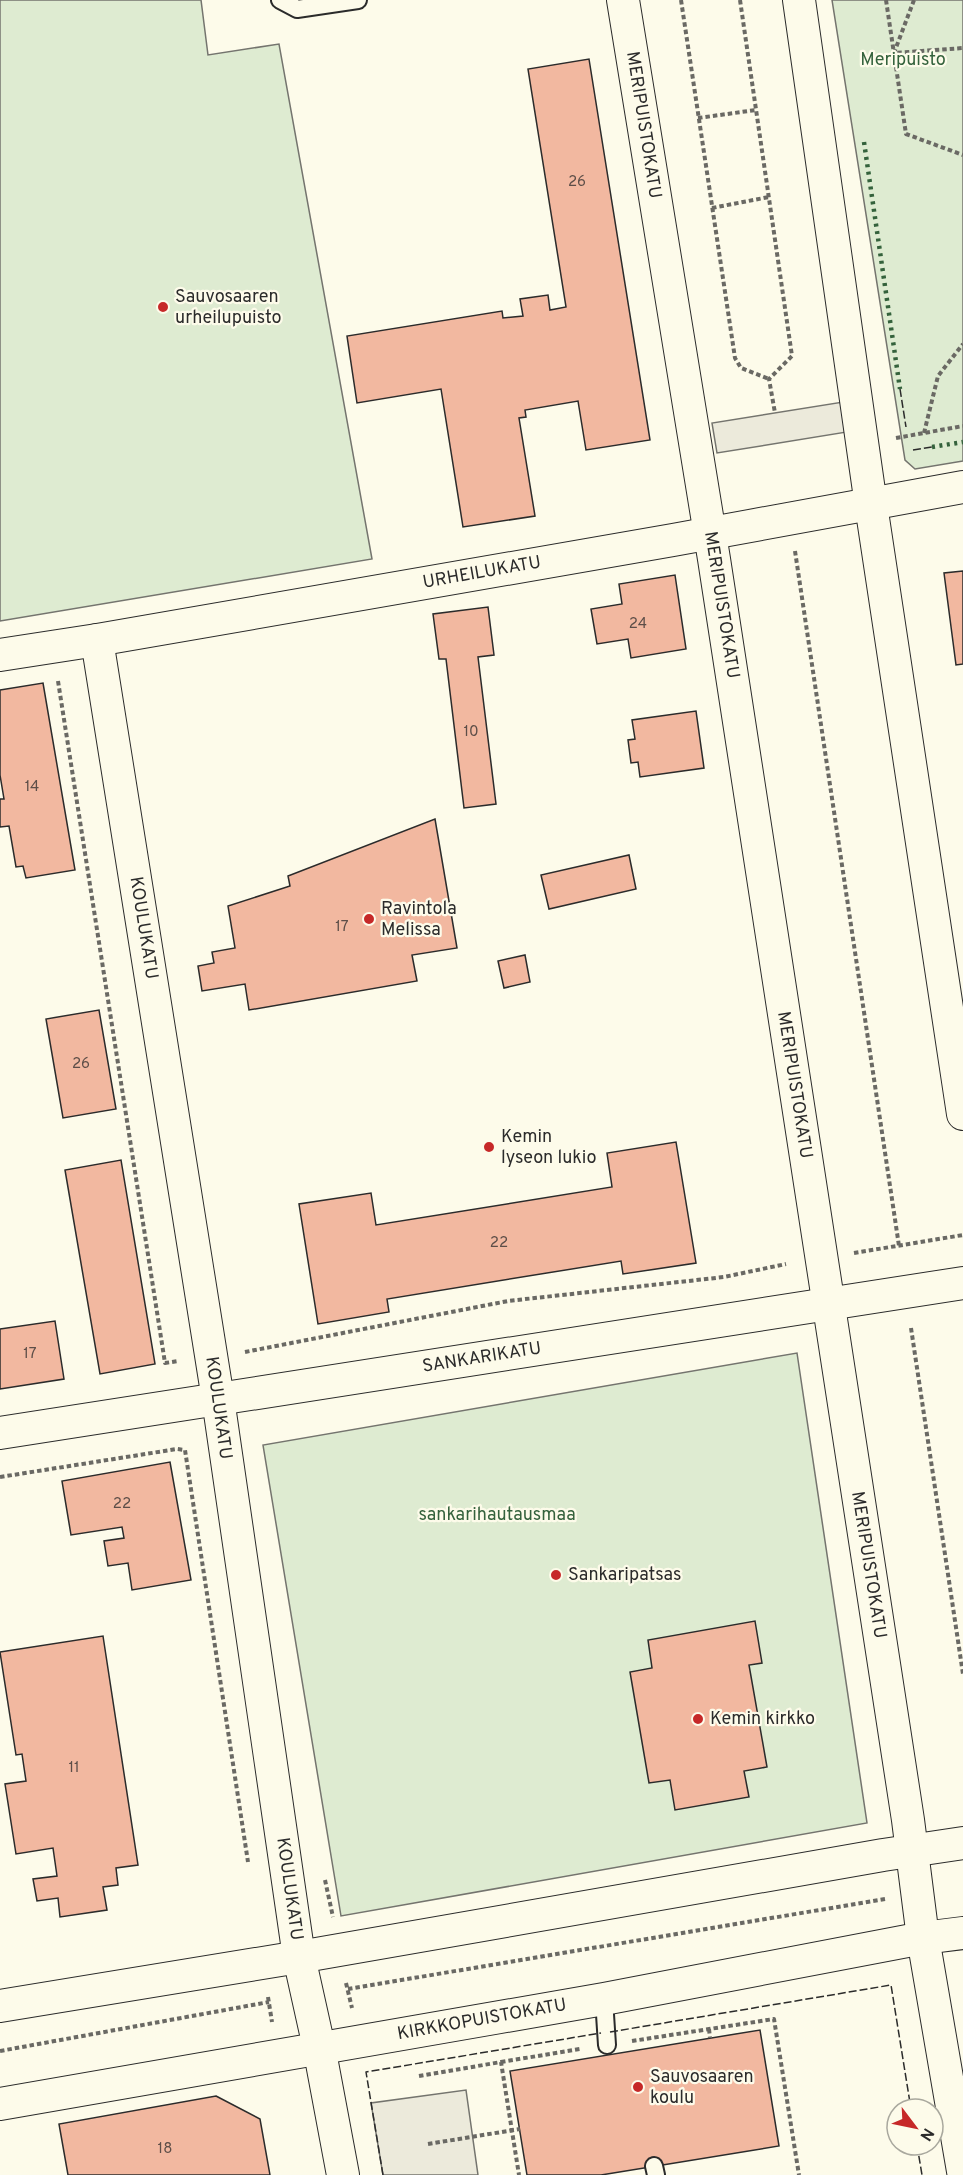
<svg xmlns="http://www.w3.org/2000/svg" width="963" height="2175" font-family="Overpass,sans-serif">
<style>
.green{fill:#deebd1;stroke:#74746e;stroke-width:1.5}
.parking{fill:#eceadb;stroke:#74746e;stroke-width:1.5}
.building{fill:#f2b8a0;stroke:#2b2b2b;stroke-width:1.5}
.lines{fill:none;stroke-linecap:round;stroke-linejoin:round}
.lane-casing{stroke:#2b2b2b;stroke-width:20}
.street-casing{stroke:#2b2b2b;stroke-width:34}
.path{stroke:#6a6964;stroke-width:4;stroke-dasharray:4.5 3;stroke-linecap:butt}
.lane{stroke:#fdfbea;stroke-width:16}
.street{stroke:#fdfbea;stroke-width:32}
.hedge{stroke:#34623c;stroke-width:4.5;stroke-dasharray:3 4.5;stroke-linecap:butt}
.fence{stroke:#2b2b2b;stroke-width:1.5;stroke-dasharray:8 3;stroke-linecap:butt}
.poi-dot{fill:#c62828;stroke:#fdfbea;stroke-width:2}
.labels{text-anchor:middle;dominant-baseline:central;stroke-width:4.5;stroke-linejoin:round;paint-order:stroke}
.number-label{font-size:15px;fill:#5d4e48}
.park-label{font-size:18px;fill:#34623c;stroke:#fdfbea}
.street-label{font-size:18px;fill:#2b2b2b;stroke:#fdfbea}
.poi-label{font-size:18px;fill:#2b2b2b;stroke:#fdfbea;text-anchor:start}
</style>
<rect width="100%" height="100%" fill="#fdfbea"/>
<g class="green">
<polygon points="0,0 201,0 208,55 279,44 372,559 0,621"/>
<polygon points="832,0 963,0 963,461 915,469 905,460"/>
<polygon points="797,1353 867,1823 341,1916 263,1445"/>
</g>
<g class="parking">
<polygon points="843,402 847,432 717,453 712,423"/>
<polygon points="466,2090 478,2175 383,2175 371,2103"/>
</g>
<g class="building">
<polygon points="589,59 650,440 586,450 578,401 525,410 526,417 519,418 535,516 463,527 441,389 357,403 347,336 502,311 503,318 523,316 520,299 548,295 550,310 566,307 528,69"/>
<polygon points="963,571 963,664 956,665 944,573"/>
<polygon points="675,575 686,649 631,658 628,639 597,644 591,609 622,604 619,584"/>
<polygon points="488,607 494,655 478,657 496,804 464,808 446,659 439,659 433,614"/>
<polygon points="43,683 75,870 26,878 23,866 16,867 9,826 0,827 0,799 4,799 0,775 0,690"/>
<polygon points="696,711 704,768 640,777 638,762 631,763 628,740 635,739 632,720"/>
<polygon points="435,819 457,948 412,955 417,981 249,1010 245,984 202,991 198,966 214,963 212,952 235,948 228,906 290,886 288,876"/>
<polygon points="629,855 636,889 549,909 541,875"/>
<polygon points="525,955 530,982 504,988 498,961"/>
<polygon points="99,1010 116,1109 63,1118 46,1019"/>
<polygon points="676,1142 696,1263 623,1274 621,1261 387,1299 389,1312 318,1324 299,1204 371,1193 376,1225 612,1187 607,1153"/>
<polygon points="121,1160 155,1364 100,1374 65,1170"/>
<polygon points="55,1321 64,1379 0,1389 0,1329"/>
<polygon points="170,1462 191,1580 132,1590 128,1563 108,1566 104,1541 124,1538 122,1527 71,1535 62,1481"/>
<polygon points="755,1621 762,1663 749,1665 767,1767 744,1771 749,1797 675,1810 670,1780 649,1783 630,1672 652,1668 648,1640"/>
<polygon points="103,1636 138,1865 116,1868 118,1885 103,1887 107,1910 60,1917 58,1898 37,1901 33,1879 57,1876 53,1848 16,1854 5,1784 26,1781 22,1754 16,1755 0,1652"/>
<polygon points="760,2030 779,2146 601,2175 527,2175 510,2071"/>
<polygon points="216,2096 260,2119 270,2175 68,2175 59,2124"/>
</g>
<g class="lines">
<g class="lane-casing">
<g id="lane">
<polyline points="280,0 297,9 358,0"/>
<polyline points="604,1999 607,2045"/>
<polyline points="654,2166 656,2175"/>
</g>
</g>
<g class="street-casing">
<g id="street">
<polyline points="623,0 714,559 908,1820 923,1938 963,2171"/>
<polyline points="799,0 871,505 963,1114"/>
<polyline points="97,640 218,1399 299,1957 319,2047 343,2175"/>
<polyline points="0,655 97,640 673,540 963,487"/>
<polyline points="0,1433 963,1283"/>
<polyline points="0,2006 299,1957 883,1855 963,1843"/>
<polyline points="0,2104 604,1999 923,1938 963,1933"/>
</g>
</g>
<g class="path">
<polyline points="681,0 735,358 741,368 769,379"/>
<polyline points="740,0 792,356 769,379 775,413"/>
<polyline points="886,0 906,134 963,155"/>
<polyline points="914,0 894,53 963,48"/>
<polyline points="698,118 756,110"/>
<polyline points="712,208 769,197"/>
<polyline points="924,433 938,376 963,344"/>
<polyline points="896,438 963,426"/>
<polyline points="795,551 899,1246"/>
<polyline points="58,681 165,1363 178,1361"/>
<polyline points="854,1253 963,1235"/>
<polyline points="911,1328 963,1674"/>
<polyline points="245,1352 508,1301 724,1277 786,1264"/>
<polyline points="0,1477 177,1449 185,1450 248,1862"/>
<polyline points="325,1880 333,1917"/>
<polyline points="346,1983 352,2008"/>
<polyline points="348,1989 885,1899"/>
<polyline points="268,1997 272,2022"/>
<polyline points="709,2029 710,2038"/>
<polyline points="632,2041 774,2019 799,2175"/>
<polyline points="0,2051 269,2002"/>
<polyline points="501,2062 580,2049"/>
<polyline points="419,2076 501,2062 519,2175"/>
<polyline points="428,2144 520,2129"/>
</g>
<use href="#lane" class="lane"/>
<use href="#street" class="street"/>
<g class="hedge">
<polyline points="864,142 900,389"/>
<polyline points="932,447 963,442"/>
</g>
<g class="fence">
<polyline points="900,389 906,427"/>
<polyline points="913,450 932,447"/>
<polyline points="610,2032 891,1985 911,2109"/>
<polyline points="917,2145 922,2175"/>
<polyline points="383,2175 366,2072 601,2033"/>
</g>
</g>
<g class="poi-dot">
<circle cx="163" cy="307" r="6"/>
<circle cx="369" cy="919" r="6"/>
<circle cx="489" cy="1147" r="6"/>
<circle cx="556" cy="1575" r="6"/>
<circle cx="698" cy="1719" r="6"/>
<circle cx="638" cy="2087" r="6"/>
</g>
<g class="labels">
<g class="number-label">
<text x="577" y="182">26</text>
<text x="638" y="624">24</text>
<text x="471" y="732">10</text>
<text x="32" y="787">14</text>
<text x="342" y="927">17</text>
<text x="81" y="1064">26</text>
<text x="499" y="1243">22</text>
<text x="30" y="1354">17</text>
<text x="122" y="1504">22</text>
<text x="74" y="1768">11</text>
<text x="165" y="2149">18</text>
</g>
<g class="park-label">
<text x="903" y="60">Meripuisto</text>
<text x="497" y="1515">sankarihautausmaa</text>
</g>
<g class="street-label">
<text transform="translate(643 125) rotate(81)">MERIPUISTOKATU</text>
<text transform="translate(482 573) rotate(-10)">URHEILUKATU</text>
<text transform="translate(721 605) rotate(81)">MERIPUISTOKATU</text>
<text transform="translate(143 928) rotate(81)">KOULUKATU</text>
<text transform="translate(794 1085) rotate(81)">MERIPUISTOKATU</text>
<text transform="translate(482 1358) rotate(-9)">SANKARIKATU</text>
<text transform="translate(218 1408) rotate(82)">KOULUKATU</text>
<text transform="translate(868 1565) rotate(81)">MERIPUISTOKATU</text>
<text transform="translate(289 1889) rotate(82)">KOULUKATU</text>
<text transform="translate(482 2020) rotate(-10)">KIRKKOPUISTOKATU</text>
</g>
<g class="poi-label">
<text x="175" y="297">Sauvosaaren<tspan x="175" dy="21">urheilupuisto</tspan></text>
<text x="381" y="909">Ravintola<tspan x="381" dy="21">Melissa</tspan></text>
<text x="501" y="1137">Kemin<tspan x="501" dy="21">lyseon lukio</tspan></text>
<text x="568" y="1575">Sankaripatsas</text>
<text x="710" y="1719">Kemin kirkko</text>
<text x="650" y="2077">Sauvosaaren<tspan x="650" dy="21">koulu</tspan></text>
</g>
</g>
<g transform="translate(915 2127) rotate(122)"><circle r="28" fill="#fdfbea" stroke="#a9a89e" stroke-width="1.5"/>
<path d="M0-4.5L10 22L0 15L-10 22Z" fill="#c62828"/>
<text y="-9" font-size="16" font-weight="bold" text-anchor="middle" fill="#2b2b2b">N</text>
</g>
</svg>
